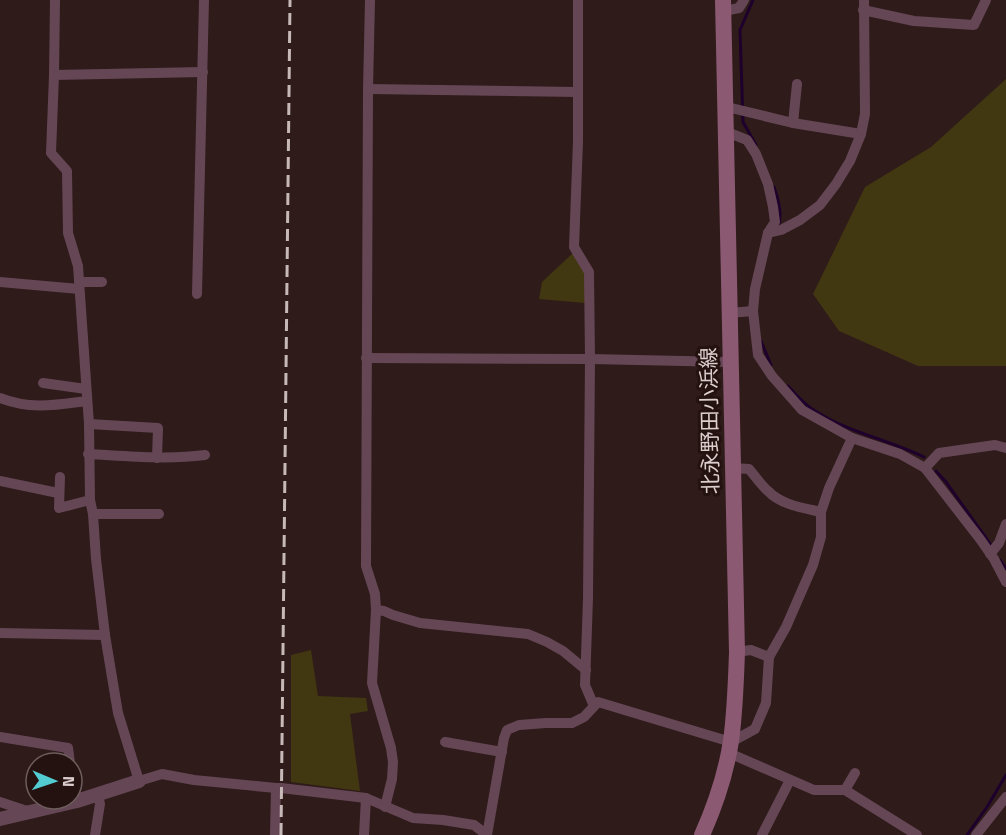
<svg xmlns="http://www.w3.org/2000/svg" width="1006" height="835" font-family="'Titillium Web','Noto Sans JP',sans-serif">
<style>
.green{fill:#413711}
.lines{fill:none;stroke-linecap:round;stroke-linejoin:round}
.stream{stroke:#1f002c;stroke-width:3}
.minor{stroke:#654655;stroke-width:10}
.tertiary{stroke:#654655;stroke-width:14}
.secondary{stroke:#8c5972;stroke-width:16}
.rail{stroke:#c7b9b8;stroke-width:3;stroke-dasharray:12 6;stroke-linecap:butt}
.labels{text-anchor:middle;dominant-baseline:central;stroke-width:6;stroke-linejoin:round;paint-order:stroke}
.street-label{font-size:21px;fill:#dbcecd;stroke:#241211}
</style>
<rect width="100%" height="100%" fill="#2e1b1a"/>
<g class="green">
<polygon points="1006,79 1006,366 918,366 839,331 813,294 865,187 931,147"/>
<polygon points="574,252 585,274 585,303 539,299 542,282"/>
<polygon points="311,650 318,696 366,698 368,711 350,714 360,791 291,782 291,655"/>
</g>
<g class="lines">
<g class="stream">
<polyline points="753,0 740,30 743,122 756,145"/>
<path d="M774,187c4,12 8,25 5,37"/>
<polyline points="761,341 771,365"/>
<path d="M788,386c7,8 15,17 24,23 34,23 75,30 112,48"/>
<polyline points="936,471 946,482 991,545"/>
<polyline points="1000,560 1006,569"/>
<polyline points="967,835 987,807 1006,775"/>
</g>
<g class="minor">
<polyline points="55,0 54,75 51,153 67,171 68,233 78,266 89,424 90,500 93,514 96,559 105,635 118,713 139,781 162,774 194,780 276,788 281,788 366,798 413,818 443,820 474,825 487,835"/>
<polyline points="370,0 368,89 366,566 375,594 376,610 372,683 391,748 393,762 392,779 385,807"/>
<polyline points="578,0 578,141 574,247 589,272 590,359 588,598 585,685 594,706"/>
<polyline points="863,10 914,21 974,25 986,0"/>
<polyline points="724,11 739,8 744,0"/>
<polyline points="54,75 203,72"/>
<polyline points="368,89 578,92"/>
<polyline points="727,107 793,123 861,134"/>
<polyline points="793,123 797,84"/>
<polyline points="727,132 747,140 756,154 768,184 773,207 775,222 768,233 755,289 753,311 758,355 772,376 802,410 852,438 900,454 925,468 980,539 994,559 1006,582"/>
<polyline points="768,233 781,230 800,220 820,205 836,184 850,161 861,134 865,114 864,0"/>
<polyline points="0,282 79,289"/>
<polyline points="79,282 102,282"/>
<polyline points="197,294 204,0"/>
<polyline points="729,313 753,311"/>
<polyline points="366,358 590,359 730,362"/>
<polyline points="43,383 86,389"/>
<path d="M0,398c30,12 56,7 87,3"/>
<polyline points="89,424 158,428 157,458"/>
<path d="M88,454c39,2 78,6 117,1"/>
<path d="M733,468l16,1c6,7 12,16 19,22 13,14 36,17 53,21"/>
<polyline points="925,468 939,453 995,445 1006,448"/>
<polyline points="60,477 59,508 90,500"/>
<polyline points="0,481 58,493"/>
<polyline points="93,514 159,514"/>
<polyline points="990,554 999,543 1006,524"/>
<polyline points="376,610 384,611 393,615 420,623 528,634 547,642 563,651 586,670"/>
<polyline points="0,633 105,635"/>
<polyline points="737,652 751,650 769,657"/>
<polyline points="0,737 68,748 70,763"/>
<polyline points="445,742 502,752"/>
<polyline points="729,753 814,790 845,790 917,835"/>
<polyline points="72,772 77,801"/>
<polyline points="845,790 855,773"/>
<polyline points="0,802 30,812"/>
<polyline points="95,835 100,804 98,795"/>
<polyline points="275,835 276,788"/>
<polyline points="364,835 366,798"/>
<polyline points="487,835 504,738 507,730 519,725 546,723 572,723 584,717 598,702 731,742 755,729 766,703 769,657 786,627 813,565 821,537 821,512 829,488 852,438"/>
<polyline points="762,835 790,780"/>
<polyline points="976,835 1006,797"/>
</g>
<polyline class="tertiary" points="0,819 77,801 139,781"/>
<path class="secondary" d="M702,835c13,-29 24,-62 29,-94 4,-29 5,-59 6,-89l-14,-652"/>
<polyline class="rail" points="281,835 290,0"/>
</g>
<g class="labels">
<g class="street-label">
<text transform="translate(709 421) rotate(-91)">北永野田小浜線</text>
</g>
</g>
<g transform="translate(54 781) rotate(92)"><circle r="28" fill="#241211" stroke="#6d5d5c" stroke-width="1.5"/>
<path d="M0-4.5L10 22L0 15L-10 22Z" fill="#52ccd0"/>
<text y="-9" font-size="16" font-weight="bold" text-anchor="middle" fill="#dbcecd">N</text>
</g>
</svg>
